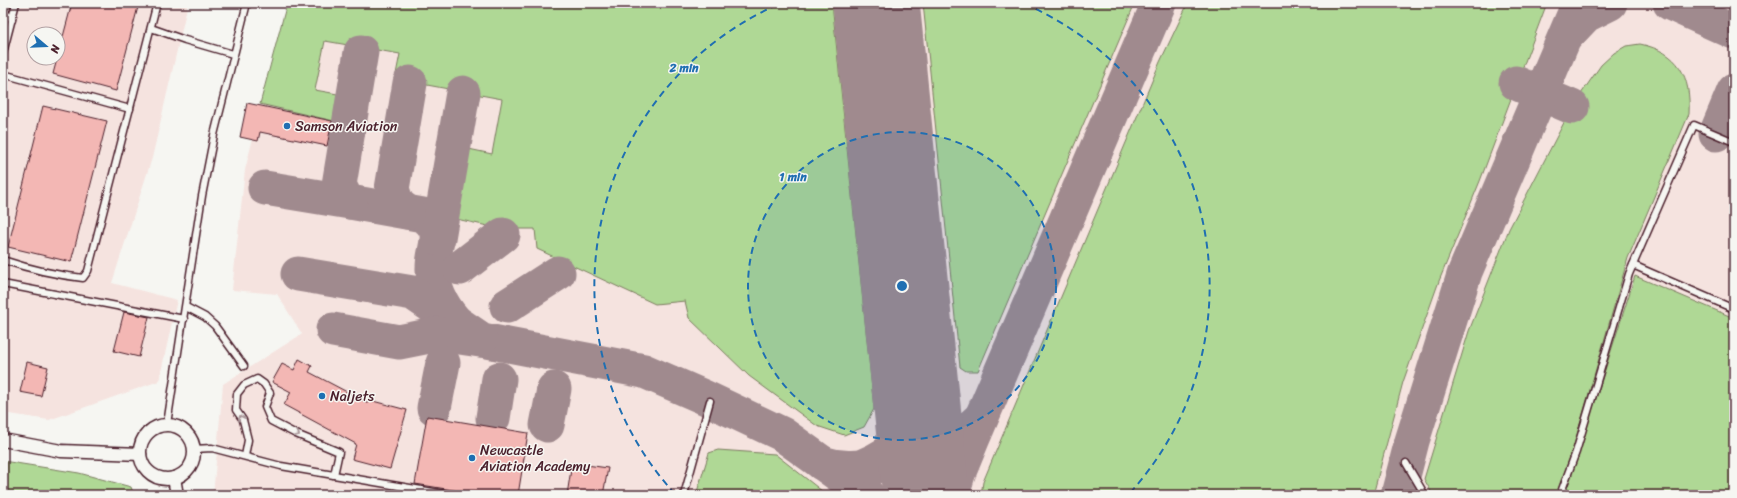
<svg xmlns="http://www.w3.org/2000/svg" width="1737" height="498" font-family="Sriracha,sans-serif">
<style>
.built{fill:#f5e3df;fill-rule:evenodd}
.green{fill:#afd895;stroke:#7c7c60}
.lines{fill:none;stroke-linecap:round;stroke-linejoin:round}
.taxiway{stroke:#a08a8e;stroke-width:35}
.runway{stroke:#a08a8e;stroke-width:87}
.building{fill:#f3b7b4;stroke:#4a1f2b}
.service-casing{stroke:#4a1f2b;stroke-width:9}
.minor-casing{stroke:#4a1f2b;stroke-width:15}
.service{stroke:#f6f6f2;stroke-width:6}
.minor{stroke:#f6f6f2;stroke-width:12}
.oneway{stroke:#a99598}
.ring{fill:none;stroke:#1f6fb2;stroke-width:2;stroke-dasharray:7 5}
.poi-dot{fill:#1f6fb2;stroke:#f6f6f2;stroke-width:1.5}
.labels{text-anchor:middle;dominant-baseline:central;stroke-width:3;stroke-linejoin:round;paint-order:stroke}
.poi-label{font-size:14px;fill:#4a1f2b;stroke:#f6f6f2;text-anchor:start}
.centre{fill:#1f6fb2;stroke:#f6f6f2;stroke-width:2}
.ring-label{font-size:12px;text-anchor:middle;font-weight:bold;fill:#1f6fb2;stroke:#f6f6f2;stroke-width:3;stroke-linejoin:round;paint-order:stroke}
</style>
<rect width="100%" height="100%" fill="#f6f6f2"/>
<filter id="ink" filterUnits="userSpaceOnUse"><feTurbulence type="fractalNoise" baseFrequency=".025" numOctaves="2"/><feDisplacementMap in="SourceGraphic" scale="8" xChannelSelector="R" yChannelSelector="G"/><feConvolveMatrix kernelMatrix="1 2 1 2 8 2 1 2 1" color-interpolation-filters="sRGB"/></filter>
<g filter="url(#ink)">
<g class="built">
<path d="M3,3h185l-36,155 -40,125 65,17 -18,81 -110,39 -46,-7zM34,34h24v24h-24z"/>
<polygon points="287,3 1734,3 1734,495 213,495 223,384 302,334 277,294 232,290 245,170"/>
</g>
<g class="green">
<polygon points="287,3 832,3 874,409 864,427 844,435 817,426 749,376 689,318 685,301 655,304 537,249 535,229 501,229 452,218 464,148 492,154 502,99 395,79 400,54 325,41 315,90 343,95 338,122 260,104"/>
<polygon points="923,3 1135,3 978,371 966,371 960,367"/>
<polygon points="1188,3 1547,3 1480,181 1439,281 1403,382 1373,495 981,495 983,482 1160,62"/>
<path d="M1640,44c39,8 51,32 49,70l-61,144 -56,194 -16,43h-123l-9,-16 45,-148 40,-102 63,-122 29,-42 13,-12 12,-7z"/>
<polygon points="1635,276 1734,318 1734,495 1565,495"/>
<polygon points="718,450 775,454 827,495 696,495 709,453"/>
<polygon points="3,461 79,473 131,487 134,495 3,495"/>
</g>
<g class="lines">
<g class="taxiway">
<polyline points="1670,3 1734,32"/>
<polyline points="1567,35 1586,15 1610,3"/>
<path d="M361,52l-22,133 6,12 5,5 73,13c25,17 9,32 10,55 0,19 9,36 21,50"/>
<polyline points="1516,83 1572,107"/>
<polyline points="1716,134 1734,91"/>
<polyline points="265,188 350,202"/>
<polyline points="407,212 397,204 392,189 410,83"/>
<polyline points="438,238 463,93"/>
<polyline points="460,268 503,235"/>
<polyline points="298,274 413,293 482,340 644,371 706,398 782,434 867,495"/>
<polyline points="507,306 558,273"/>
<polyline points="333,330 399,342 439,334 480,340"/>
<polyline points="434,408 443,363"/>
<polyline points="493,418 499,379"/>
<polyline points="547,425 554,389"/>
<path d="M822,463c18,6 34,5 52,3 10,-1 21,-2 31,-4 28,-5 56,-25 76,-44"/>
<path d="M865,465c40,-17 39,-30 51,-68"/>
<polyline points="952,495 958,474 972,440 1159,3"/>
<polyline points="1398,495 1412,441 1465,272 1579,3"/>
</g>
<polyline class="runway" points="876,3 926,495"/>
</g>
<g class="building">
<polygon points="72,3 139,3 116,91 53,74"/>
<polygon points="247,103 332,121 327,146 260,132 258,141 240,137"/>
<polygon points="43,106 107,121 71,262 8,247"/>
<polygon points="124,312 149,317 139,357 114,351"/>
<polygon points="299,359 312,366 309,372 368,403 369,400 407,410 390,469 352,459 356,444 284,405 291,392 272,382 282,364 294,370"/>
<polygon points="27,362 48,367 41,396 20,392"/>
<polygon points="427,416 528,433 518,495 484,495 415,484"/>
<polygon points="572,463 608,468 603,495 567,495"/>
</g>
<g class="lines">
<g class="service-casing">
<g id="service">
<polyline points="3,10 12,20"/>
<polyline points="151,28 185,40 233,54"/>
<polyline points="3,53 16,3"/>
<polyline points="3,74 130,109"/>
<path d="M3,260c27,9 52,15 80,18l5,-7 69,-268"/>
<polyline points="1633,265 1734,309"/>
<polyline points="3,284 184,319"/>
<polyline points="186,307 205,317 215,326 244,366"/>
<polyline points="167,424 202,196 214,135 247,3"/>
<polyline points="194,449 212,448 281,466 451,495"/>
<polyline points="245,456 248,440 243,420 236,410 237,394 244,385 257,379 264,384 270,393 265,407 271,421 296,434 339,452 334,475"/>
<polyline points="1406,463 1425,495"/>
<polyline points="684,495 710,401"/>
<polyline points="1560,495 1576,452 1629,274 1694,125 1734,142"/>
</g>
</g>
<g class="minor-casing">
<g id="minor">
<circle cx="167" cy="452" r="27"/>
<polyline points="3,440 61,451 140,454"/>
<polyline points="174,478 177,495"/>
</g>
</g>
<use href="#service" class="service"/>
<use href="#minor" class="minor"/>
</g>
<defs><path id="oneway-chevron" d="M-2-3.5L2.5 0L-2 3.5" fill="none" stroke-width="1.6" stroke-linecap="round" stroke-linejoin="round"/></defs>
<g class="oneway">
<use href="#oneway-chevron" transform="translate(241 418) rotate(-116)"/>
<use href="#oneway-chevron" transform="translate(297 434) rotate(25)"/>
</g>
</g>
<circle cx="902" cy="286" r="154" fill="#1f6fb2" fill-opacity=".12"/>
<g class="ring">
<circle cx="902" cy="286" r="154"/>
<path d="M675 494A308 308 0 0 1 779 4M1025 4A308 308 0 0 1 1129 494"/>
</g>
<g class="poi-dot">
<circle cx="287" cy="126" r="4"/>
<circle cx="322" cy="396" r="4"/>
<circle cx="472" cy="458" r="4"/>
</g>
<g class="labels">
<g class="poi-label">
<text x="295" y="126">Samson Aviation</text>
<text x="330" y="396">Naljets</text>
<text x="480" y="450">Newcastle<tspan x="480" dy="16">Aviation Academy</tspan></text>
</g>
</g>
<circle cx="902" cy="286" r="6" class="centre"/>
<g class="ring-label">
<text x="684" y="72">2 min</text>
<text x="793" y="181">1 min</text>
</g>
<rect width="1737" height="498" fill="none" stroke="#f6f6f2" stroke-width="16"/>
<rect x="8" y="8" width="1721" height="482" fill="none" stroke="#4a1f2b" stroke-width="1.5" filter="url(#ink)"/>
<g transform="translate(46 46) rotate(109)"><circle r="19" fill="#f6f6f2" stroke="#b1a0a2"/>
<path d="M0-3L7 15L0 10L-7 15Z" fill="#1f6fb2"/>
<text y="-6" font-size="11" font-weight="bold" text-anchor="middle" fill="#4a1f2b">N</text>
</g>
</svg>
